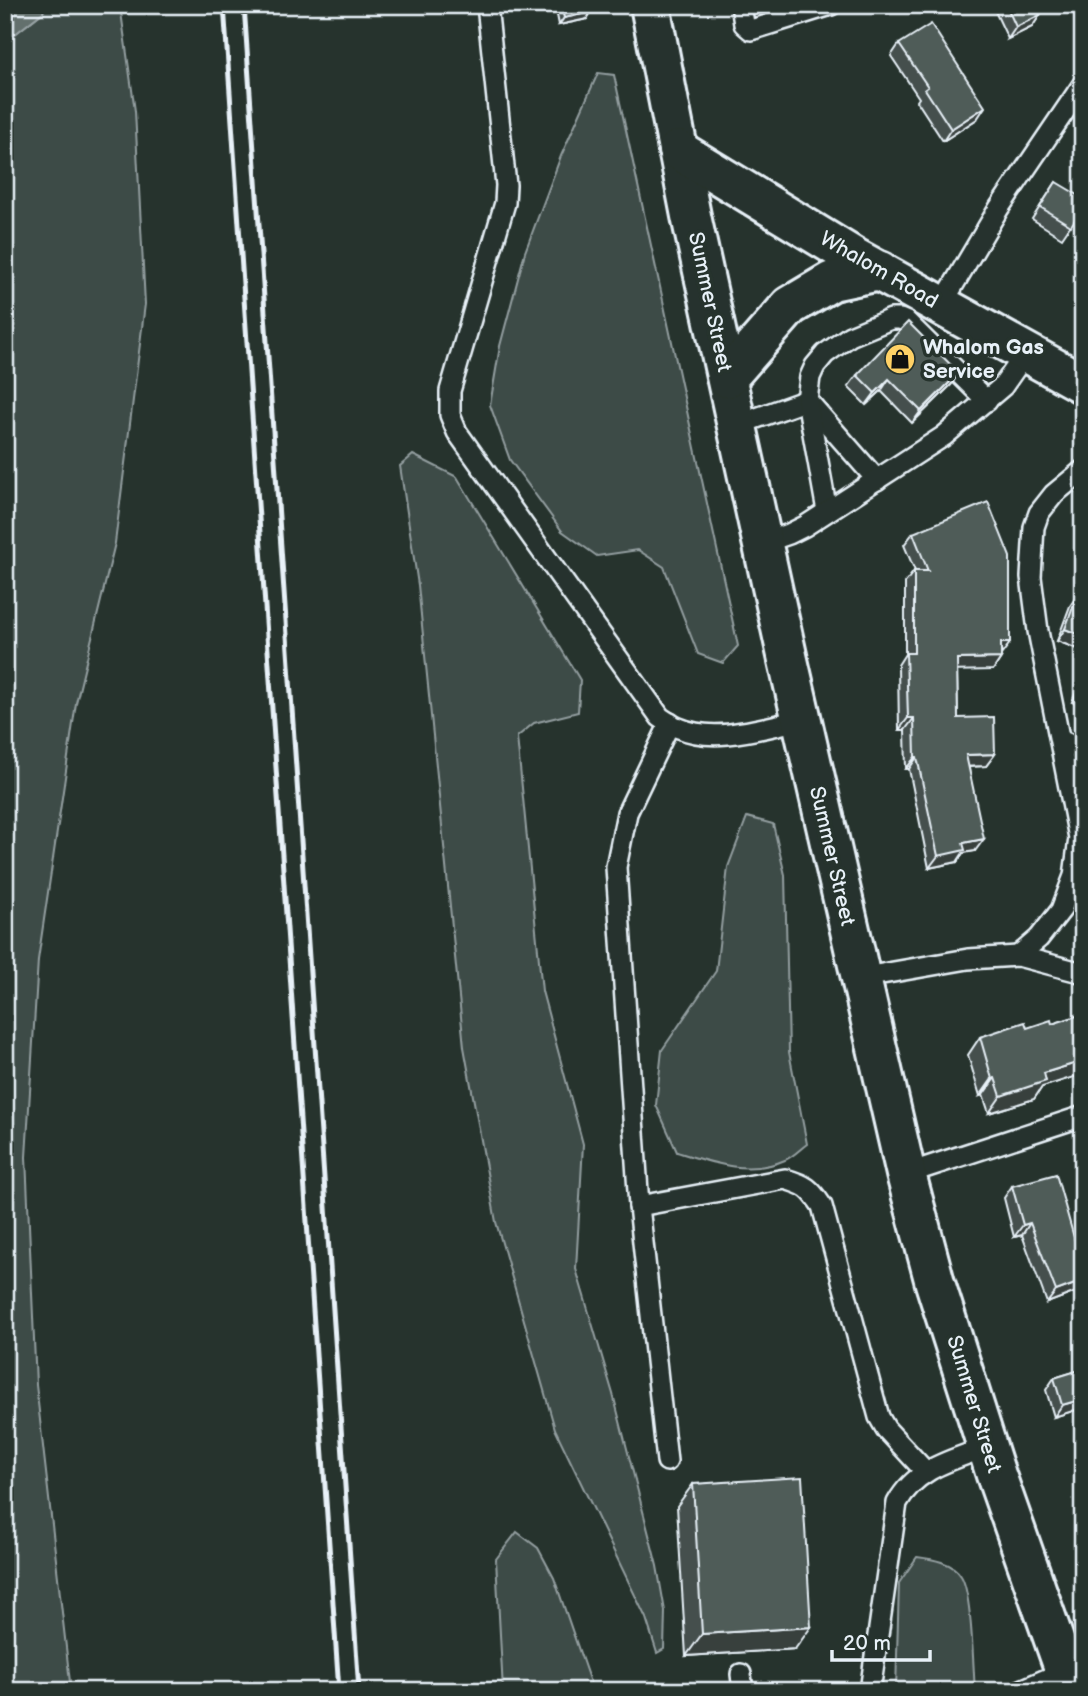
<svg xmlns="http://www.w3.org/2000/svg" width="1088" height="1696" font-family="'Balsamiq Sans',sans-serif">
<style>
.green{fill:#3e4b47;stroke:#939ea0;stroke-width:2}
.water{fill:#636f6d;stroke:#98a3a5;stroke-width:2}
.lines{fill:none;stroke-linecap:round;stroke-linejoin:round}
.lane-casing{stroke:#e8f1f8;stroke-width:24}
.secondary-casing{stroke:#e8f1f8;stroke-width:44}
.lane{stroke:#26332d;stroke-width:19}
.secondary{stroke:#26332d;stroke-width:38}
.rail{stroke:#e8f1f8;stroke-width:5}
.wall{fill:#454f4d;stroke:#e8f1f8;stroke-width:2}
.shaded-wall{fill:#38403e;stroke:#e8f1f8;stroke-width:2}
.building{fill:#505c59;stroke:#e8f1f8;stroke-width:2}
.labels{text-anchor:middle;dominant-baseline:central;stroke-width:7;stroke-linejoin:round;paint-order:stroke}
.street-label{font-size:21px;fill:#e8f1f8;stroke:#26332d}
.poi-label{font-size:21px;font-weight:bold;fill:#e8f1f8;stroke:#26332d;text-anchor:start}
</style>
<rect width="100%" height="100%" fill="#26332d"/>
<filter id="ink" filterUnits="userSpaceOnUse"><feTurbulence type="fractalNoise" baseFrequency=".0143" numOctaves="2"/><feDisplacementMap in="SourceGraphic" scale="14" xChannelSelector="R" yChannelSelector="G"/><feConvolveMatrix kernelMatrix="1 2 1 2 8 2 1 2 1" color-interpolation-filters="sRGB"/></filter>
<g filter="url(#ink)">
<g class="green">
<polygon points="46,5 120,5 135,111 145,304 115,543 76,703 38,960 26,1157 36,1385 71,1691 5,1691 5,42 43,12"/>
<polygon points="598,73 614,75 738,646 723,663 698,654 664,567 638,550 597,556 562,531 510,460 490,405 500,346 525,252 561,156"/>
<polygon points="413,455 457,477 580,680 578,712 534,723 517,737 542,991 583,1144 576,1269 613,1394 657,1566 665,1611 664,1649 657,1653 646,1618 555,1429 496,1222 464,1047 418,585 400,466"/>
<path d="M747,817l26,7 12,51 4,177 18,92c-7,5 -14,13 -22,16 -36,16 -73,3 -108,-8l-21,-47 6,-55 54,-79 12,-104z"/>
<polygon points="517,1532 538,1548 554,1578 593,1691 503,1691 496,1559"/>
<path d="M917,1557c15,2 36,5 44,19 11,17 12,91 14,115h-79l3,-108z"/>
</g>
<polygon class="water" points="5,5 46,5 43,12 5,42"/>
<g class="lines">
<g class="lane-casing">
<g id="lane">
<path d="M487,5l19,180 -1,18 -55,188v24l7,17 203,285c6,4 12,9 19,11 37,16 85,-1 122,-8"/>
<polyline points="741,5 744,24 751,30 831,5"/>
<polyline points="941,306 999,208 1083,84"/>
<polyline points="737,425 807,400 877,480"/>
<polyline points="827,511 807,400 810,377 815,366 825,354 850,336 891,319 900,319 907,322 987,401"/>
<polyline points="763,543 789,534 805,526 944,436 1003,386 1026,353"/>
<polyline points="1060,740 1083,750"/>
<polyline points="1018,956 1039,938 1061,910 1074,876 1079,838 1038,631 1031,577 1034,527 1039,513 1054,494 1083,470"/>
<polyline points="859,978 968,959 1018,956 1083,973"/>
<polyline points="906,1174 1083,1116"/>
<path d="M639,1206l146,-27c21,6 25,9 37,27l57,211 7,12 39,42"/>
<polyline points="667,1461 639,1206 616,867 627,813 670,723"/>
<polyline points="741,1674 743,1691"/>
<path d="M870,1691l27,-188c19,-35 55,-43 90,-56"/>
<polyline points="1019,1691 1065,1671"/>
</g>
</g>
<g class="secondary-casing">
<g id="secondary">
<polyline points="650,5 691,216 788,660 906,1174 935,1283 996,1475 1072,1691"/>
<polyline points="678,150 855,258 1083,384"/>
<polyline points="727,378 790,306 832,281 880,271"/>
</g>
</g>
<use href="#lane" class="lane"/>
<use href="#secondary" class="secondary"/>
<g class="rail">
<polyline points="224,5 339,1691"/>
<polyline points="244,5 359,1691"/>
</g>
</g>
<g class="wall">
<polygon points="555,5 589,5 591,12 587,19 559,25"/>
<polygon points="992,5 1036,5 1040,15 1032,27 1008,39"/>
<polygon points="899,44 977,119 943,141 917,101 919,98 891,56"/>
<polygon points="1056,182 1083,207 1062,238 1032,219"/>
<polygon points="857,375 951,385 912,423 881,391 866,405 848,387"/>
<polygon points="913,533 1001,654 1001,658 993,670 957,670 958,718 995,754 986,766 969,767 975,851 963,853 957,862 929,868 909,769 906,769 905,730 899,730 898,665 905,654 905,583 914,571 915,571 904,545"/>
<polygon points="1078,594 1083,596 1083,651 1057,641 1070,606"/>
<polygon points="1083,675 1083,706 1072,702"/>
<polygon points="1083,1014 1083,1074 1042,1087 1034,1099 989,1113 983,1095 980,1096 968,1055 980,1037 1052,1024"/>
<polygon points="1012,1186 1075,1241 1083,1238 1083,1299 1078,1300 1076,1292 1047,1303 1022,1235 1014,1237 1004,1198"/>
<polygon points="1083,1369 1083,1416 1082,1417 1079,1409 1054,1417 1046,1390 1054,1378"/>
<polygon points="693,1484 795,1649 686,1656 677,1506"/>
</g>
<g class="shaded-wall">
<polygon points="591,12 587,19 559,25 564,18"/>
<polygon points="1040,15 1032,27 1008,39 1016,27"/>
<polygon points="985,107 977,119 943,141 951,129"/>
<polygon points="959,373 951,385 912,423 921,411"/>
<polygon points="889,379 881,391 866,405 875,393"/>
<polygon points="1065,629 1083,636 1083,651 1057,641"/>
<polygon points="1001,643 1010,643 1001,655"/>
<polygon points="1001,658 993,670 948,671 957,659"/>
<polygon points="1080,690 1083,691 1083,706 1072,702"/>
<polygon points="908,718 914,718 905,730 899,730"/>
<polygon points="995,754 986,766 958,767 966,755"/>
<polygon points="915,757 917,757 909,769 906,769"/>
<polygon points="984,839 975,851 963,853 957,862 929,868 938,856 963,843"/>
<polygon points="1083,1061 1083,1074 1042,1087 1034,1099 989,1113 1001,1096 1044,1073"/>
<polygon points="995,1078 983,1095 980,1096 992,1079"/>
<polygon points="1030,1223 1022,1235 1014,1237 1023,1225"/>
<polygon points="1083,1281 1076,1292 1047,1303 1056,1291"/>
<polygon points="1083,1399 1083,1404 1079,1409 1054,1417 1062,1405"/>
<polygon points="811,1627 795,1649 686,1656 702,1634"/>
</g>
<g class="building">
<polygon points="561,5 589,5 591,12 564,18"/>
<polygon points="1006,5 1036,5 1040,15 1016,27"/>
<polygon points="931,24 985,107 951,129 925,89 928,87 899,44"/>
<polygon points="1056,182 1083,198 1083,207 1071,226 1040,207"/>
<polygon points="908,322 959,373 921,411 889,379 875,393 857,375"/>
<polygon points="988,502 1010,557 1010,643 1001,643 1001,658 957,659 958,718 994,717 995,754 966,755 984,839 963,843 965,850 938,856 917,757 915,757 914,718 908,718 906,653 914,653 914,571 928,571 913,533"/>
<polygon points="1078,594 1083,596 1083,636 1065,629"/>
<polygon points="1083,1014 1083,1061 1044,1073 1046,1081 1001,1096 995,1078 992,1079 980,1037 1025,1022 1027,1028 1051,1020 1052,1024"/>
<polygon points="1056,1174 1075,1241 1083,1238 1083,1281 1056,1291 1030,1223 1023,1225 1012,1186"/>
<polygon points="1083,1369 1083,1399 1062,1405 1054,1378"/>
<polygon points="802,1477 811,1627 702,1634 693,1484"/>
</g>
</g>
<defs>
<g id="shop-disc" transform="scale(1.575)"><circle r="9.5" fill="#ffd166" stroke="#26332d"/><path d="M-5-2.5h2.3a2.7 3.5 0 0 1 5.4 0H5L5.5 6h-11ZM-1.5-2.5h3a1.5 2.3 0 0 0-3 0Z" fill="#111"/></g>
</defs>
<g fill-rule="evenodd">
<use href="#shop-disc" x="900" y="359"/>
</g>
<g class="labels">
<g class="street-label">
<text transform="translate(879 270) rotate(30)">Whalom Road</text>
<text transform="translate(710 302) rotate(78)">Summer Street</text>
<text transform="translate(832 856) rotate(77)">Summer Street</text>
<text transform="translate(974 1404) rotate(73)">Summer Street</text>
</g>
<g class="poi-label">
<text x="923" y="347">Whalom Gas<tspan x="923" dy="24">Service</tspan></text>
</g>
</g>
<rect width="1088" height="1696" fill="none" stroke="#26332d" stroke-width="28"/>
<rect x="14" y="14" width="1060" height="1668" fill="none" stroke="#e8f1f8" stroke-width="2.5" filter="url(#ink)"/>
<path d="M832 1650v10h98v-10" fill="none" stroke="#e8f1f8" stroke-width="3.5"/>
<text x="843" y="1650" font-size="21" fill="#e8f1f8" stroke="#26332d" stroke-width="5" paint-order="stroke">20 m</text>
</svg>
